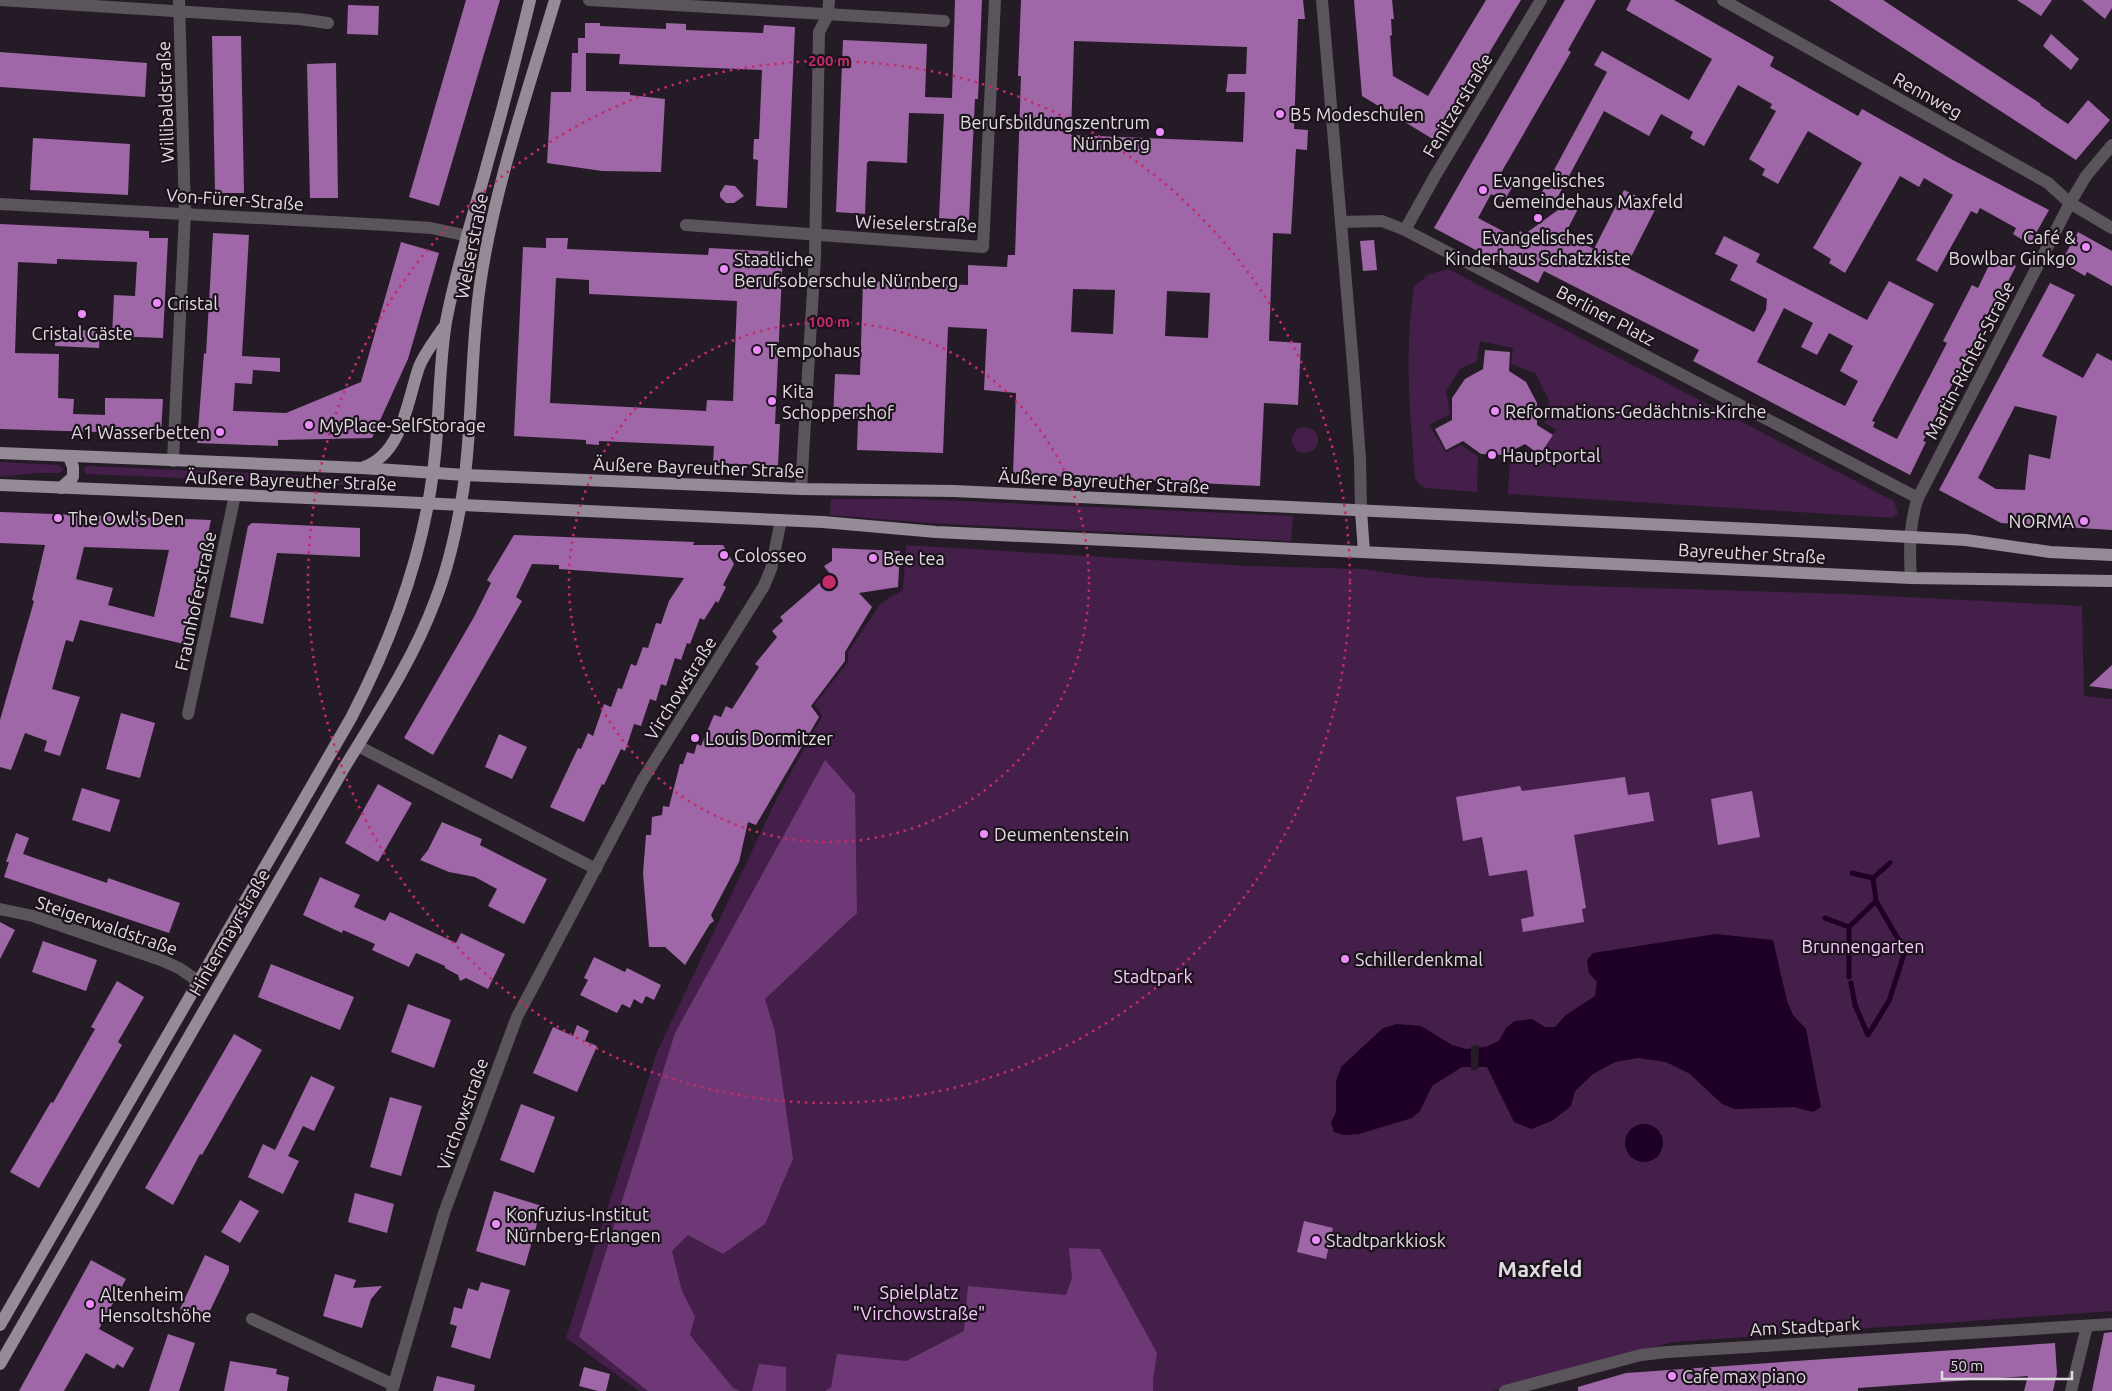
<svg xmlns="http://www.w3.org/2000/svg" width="2112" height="1391" font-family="Ubuntu,sans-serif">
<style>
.green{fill:#431f49}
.forest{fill:#6d3875}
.water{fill:#1e0024}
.pier{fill:#251b26}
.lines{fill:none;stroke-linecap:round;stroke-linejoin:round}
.stream{stroke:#1e0024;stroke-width:5}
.building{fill:#9f67a7;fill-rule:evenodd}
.minor{stroke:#5a555a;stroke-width:12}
.major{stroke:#958b96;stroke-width:12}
.ring{fill:none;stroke:#c52b68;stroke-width:2.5;stroke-dasharray:2.5 5}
.poi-dot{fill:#ec8cfb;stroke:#1b121c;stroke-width:2}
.labels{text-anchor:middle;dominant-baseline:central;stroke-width:4.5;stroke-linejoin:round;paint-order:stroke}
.street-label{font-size:18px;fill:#e0dae1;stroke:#1b121c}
.poi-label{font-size:18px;fill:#e0dae1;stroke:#1b121c;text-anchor:start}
.park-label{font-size:18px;fill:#f7c9fd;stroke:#1b121c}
.district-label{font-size:22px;font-weight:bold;fill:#e0dae1;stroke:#1b121c}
.centre{fill:#c52b68;stroke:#1b121c;stroke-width:2.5}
.ring-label{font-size:15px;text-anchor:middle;font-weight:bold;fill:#c52b68;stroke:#1b121c;stroke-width:4.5;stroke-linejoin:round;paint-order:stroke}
</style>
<rect width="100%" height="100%" fill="#251b26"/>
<g class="green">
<path d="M1448,269l446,232 4,13 -5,4 -385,-24 2,-31 17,-14 14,8 15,-28 -12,-6 5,-22 -14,-28 -24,-9 2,-16 -33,-7 -3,20 -17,8 -14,22 4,23 -21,11 17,27 15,-7 17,11 -1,36 -52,-4 -6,-4 -4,-6c-5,-64 -11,-127 -1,-191l15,-13z"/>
<circle cx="1305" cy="440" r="13"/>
<polygon points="0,462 59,465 63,469 59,473 35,473 0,477"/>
<polygon points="87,466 362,478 394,479 392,487 87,474 83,470"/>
<polygon points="831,499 918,499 1293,516 1291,541 929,523 830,515"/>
<polygon points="906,545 1249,566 1362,569 1418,577 1553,585 1845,594 2082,606 2084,696 2112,699 2112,1311 1673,1342 1493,1391 639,1391 566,1338 657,1052 777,798 822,716 815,704 848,662 848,652 881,603 903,590"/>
</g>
<g class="forest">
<polygon points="825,760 855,794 857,913 765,999 775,1032 793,1159 765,1224 723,1254 688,1235 672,1251 682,1291 695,1317 690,1335 733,1388 740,1391 648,1391 579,1337 675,1033"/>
<polygon points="1069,1248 1100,1249 1157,1353 1153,1380 1153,1391 825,1391 831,1387 837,1354 906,1361 964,1331 968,1286 1066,1295 1072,1278"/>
<polygon points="759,1364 786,1367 786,1391 752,1391"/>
</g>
<g class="water">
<polygon points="1716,934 1773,940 1787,1001 1793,1015 1806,1029 1821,1107 1813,1112 1794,1107 1735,1109 1722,1104 1690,1074 1666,1062 1638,1058 1615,1062 1593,1074 1575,1091 1571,1106 1552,1121 1531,1129 1514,1122 1487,1067 1462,1067 1432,1086 1420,1111 1412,1118 1359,1134 1344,1135 1334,1132 1331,1123 1336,1112 1336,1081 1341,1067 1383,1028 1397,1024 1421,1026 1452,1045 1466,1049 1485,1047 1499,1041 1506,1028 1515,1021 1532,1019 1545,1027 1555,1027 1566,1015 1595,996 1597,982 1589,973 1587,960 1593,953"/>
<circle cx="1644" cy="1143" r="19"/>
</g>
<polygon class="pier" points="1479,1045 1478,1070 1471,1070 1471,1046"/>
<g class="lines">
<g class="stream">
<polyline points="1852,873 1873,878"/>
<polyline points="1873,878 1890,863"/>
<polyline points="1825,918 1849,927"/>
<polyline points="1849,977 1849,927 1876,901"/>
<polyline points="1851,983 1855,1005 1868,1035 1889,1001 1905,951 1876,901 1873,878"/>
</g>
</g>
<g class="building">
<polygon points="466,0 500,0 439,206 409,197"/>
<polygon points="955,0 982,0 978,99 975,99 969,220 939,218 944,114 909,113 907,163 869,161 867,163 865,214 836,212 843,40 927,44 925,97 952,98"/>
<path d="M1021,0h282l2,19h-7l-4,110 14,1 -1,20 -11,-1 -5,85 -18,-1 -4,108 32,2 -3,62 -34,-2 -4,83 -247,-12 3,-81 -32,-3 3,-61 -39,-2 -5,126 -86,-3 1,-31 -25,-1 2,-44 25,1 3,-94 105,4v-20l39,2 1,-12h7l6,-179h-3zM1074,41l173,6 -1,27h-18l-2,18h19l-2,50 -172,-7zM1073,289l42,1 -2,44 -42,-2zM1167,291l43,2 -2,45 -43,-2z"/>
<polygon points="1354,0 1392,0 1394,19 1391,19 1392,35 1390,36 1393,76 1428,96 1486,0 1521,0 1436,141 1362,96"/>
<path d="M1565,0h31l-28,50 3,2 -73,126 15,8 -9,15 -13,-7 -13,24 38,20 4,-7 5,3 44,-32 10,5 -14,27 29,15 30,-59 33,16 -31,61 128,65 12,-22 1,-11 -37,-19 8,-15 -23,-11 9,-18 36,18 -4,8 111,58 22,-39 45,23 -62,117 3,1 -2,5 24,12 50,-96 -4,-2 29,-56 6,3 16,-33 22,11 -17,33 -2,-1 -74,143 3,1 -16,33 -217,-114 6,-11 -155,-79 -6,12 -104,-55zM1784,308l29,15 -12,24 16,8 12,-22 24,13 -13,25 18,10 -13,25 -88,-44z"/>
<polygon points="1631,0 1674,0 1774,57 1770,66 1858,116 1862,109 1953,160 2049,210 2031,242 2026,242 2013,234 2016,228 1980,208 1977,214 1971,211 1937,272 1916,260 1953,195 1924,178 1919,187 1900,176 1845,273 1829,263 1831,259 1813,248 1862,163 1808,131 1778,184 1762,175 1765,169 1749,159 1776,111 1770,108 1772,104 1738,85 1704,146 1690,138 1693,132 1661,114 1649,136 1604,111 1555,202 1541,194 1607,72 1594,65 1602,51 1689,100 1712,59 1626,10"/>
<polygon points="1829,0 1883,0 2041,104 2040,105 2068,124 2088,100 2110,120 2076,160"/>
<polygon points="2017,0 2052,0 2041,16"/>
<polygon points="2082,0 2112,0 2112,8 2105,19"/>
<polygon points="348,5 379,6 378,35 347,34"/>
<polygon points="585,23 600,23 600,26 666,29 666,23 686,24 686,30 763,33 764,25 795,27 787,208 756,206 758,160 753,159 754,139 759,139 762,70 619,64 620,54 586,53 586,91 630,92 630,95 665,99 661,172 602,171 547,163 551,92 571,92 572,53 578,53 578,38 585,38"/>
<polygon points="2051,34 2079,59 2071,70 2043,46"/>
<polygon points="212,36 241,36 244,193 215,193"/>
<polygon points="0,52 147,63 145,97 0,87"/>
<polygon points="336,63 338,198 310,198 307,64"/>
<polygon points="33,138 130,144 128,195 30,190"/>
<polygon points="725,185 735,186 744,196 734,203 726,203 720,197 720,193"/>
<polygon points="0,224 149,231 149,238 168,238 163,338 112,336 114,295 135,296 137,262 57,259 57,264 18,262 15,353 59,354 58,398 74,399 73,414 105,415 105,398 163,399 161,434 0,429"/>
<polygon points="2078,232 2112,251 2112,286 2087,272 2085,276 2061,262"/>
<polygon points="213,233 249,235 242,356 280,358 280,372 253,370 252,384 235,383 233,411 286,413 361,382 401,242 439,253 408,359 372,438 278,440 278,446 197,443 204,353 206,354"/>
<path d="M546,238h22l-1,11 141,6 1,-7 74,4 -8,172h5l-2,42 -65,-3 1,-17 -115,-5v4l-13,-1v-4l-72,-4 9,-189 23,1zM556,278l33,2v14l148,7 -4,100 -26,-1 -1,11 -156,-8z"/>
<polygon points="1374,240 1377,270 1363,271 1360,241"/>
<path d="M2050,283l25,12 -33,61 41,22 14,-25 15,8v169l-111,-7 -62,-33zM2015,406l42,10 -7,43 -21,-5 -4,36 -29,-1 -18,-11z"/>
<polygon points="56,329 100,331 99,348 55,346"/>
<polygon points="1485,350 1510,352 1509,371 1526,382 1537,403 1537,425 1553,435 1540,455 1525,444 1504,455 1481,454 1463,441 1446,450 1435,429 1452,420 1452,398 1465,379 1483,369"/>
<path d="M0,512l211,8 -27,124 -104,-24 -7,22 -7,-2 -14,49 28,8 -20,59 -16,-5 3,-10 -22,-8 -14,37 -11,-3v-47l34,-119 -2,-1 13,-55 -45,-2zM84,547l85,3 -15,67 -46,-12 5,-17 -37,-9z"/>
<polygon points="252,523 360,528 360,557 277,553 263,624 230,617 248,526"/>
<polygon points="514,535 694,542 693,545 723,545 734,564 723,585 726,587 718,603 716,601 704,620 700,618 690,644 687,643 681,660 675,658 666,686 661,684 656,701 650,699 641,726 634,724 625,751 621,749 604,785 602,784 584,822 550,807 578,748 581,749 588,733 593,736 604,704 611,707 618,688 622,689 631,664 636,666 643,647 648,648 656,623 661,624 669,601 684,578 559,569 559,565 532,564 516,597 522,601 433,755 404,738 474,617 491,583 487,580"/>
<polygon points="832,548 900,551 898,587 859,593 872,607 845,652 845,661 811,706 819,717 756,825 748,822 739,862 711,915 714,921 710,924 685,965 665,947 649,947 643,873 646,835 651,835 652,817 662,815 663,806 669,807 680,764 683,764 687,752 694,754 697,744 701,746 714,715 721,717 726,706 732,709 759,667 755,664 777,637 772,631 783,621 780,617 830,574 824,566 832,561"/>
<polygon points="2112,665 2112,689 2089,686"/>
<polygon points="121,713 155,723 140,778 106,769"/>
<polygon points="499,734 527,747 512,779 485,767"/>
<polygon points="1625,777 1628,795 1649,792 1654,821 1574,835 1586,908 1582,909 1584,922 1523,932 1521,919 1534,916 1527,870 1489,876 1482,837 1463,841 1456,797 1520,786 1522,791"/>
<polygon points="378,784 412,803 378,862 345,843"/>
<polygon points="82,788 120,800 110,832 72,820"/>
<polygon points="1752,791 1760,837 1718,845 1711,799"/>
<polygon points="442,822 482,839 480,845 547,879 524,924 488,906 497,889 475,877 449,872 420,860 428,850"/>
<polygon points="16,833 29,838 23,854 107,883 108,878 180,903 169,933 4,877 9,862 6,862"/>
<polygon points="320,877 360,895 354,907 385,921 390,912 456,943 461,933 505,954 488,989 466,978 460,981 458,975 445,968 445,966 416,953 409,967 372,950 375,944 343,930 342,933 303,915"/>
<polygon points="0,922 15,930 0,959"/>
<polygon points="43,941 97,960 86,991 32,972"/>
<polygon points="594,957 625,972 627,968 661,985 654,1000 646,996 642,1004 634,999 630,1008 622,1004 617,1013 580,995 588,980 584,978"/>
<polygon points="271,964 354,997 340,1030 258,997"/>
<polygon points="117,981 144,997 118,1042 122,1045 39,1188 10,1172 51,1102 53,1103 95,1029 91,1027"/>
<polygon points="408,1004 451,1020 434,1068 391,1052"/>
<polygon points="577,1025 589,1031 585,1041 597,1046 577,1092 533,1073 553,1027 573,1036"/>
<polygon points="234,1034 262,1050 202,1155 200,1154 173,1205 145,1188"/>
<polygon points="311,1076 335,1087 314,1131 303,1126 288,1156 299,1161 283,1194 248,1177 263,1144 275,1150"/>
<polygon points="390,1097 422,1106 401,1176 370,1167"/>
<polygon points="521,1104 555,1117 534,1173 500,1160"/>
<polygon points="494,1191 542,1206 525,1266 476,1251"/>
<polygon points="355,1193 394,1204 387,1233 348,1222"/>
<polygon points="240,1200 259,1211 240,1243 221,1232"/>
<polygon points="1304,1221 1333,1228 1326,1259 1297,1252"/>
<polygon points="205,1255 229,1266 229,1271 205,1321 180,1309"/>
<polygon points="91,1260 126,1279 99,1329 134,1348 123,1368 117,1364 114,1369 86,1353 64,1391 19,1391"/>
<polygon points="335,1274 356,1280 353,1288 382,1286 371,1299 362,1328 323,1316"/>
<polygon points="481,1282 510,1290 490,1359 451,1347 457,1326 450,1324 454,1307 462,1309 468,1288 478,1291"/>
<polygon points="2112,1332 2112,1391 2092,1391 2104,1333"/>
<polygon points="168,1334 195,1343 179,1391 149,1391"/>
<polygon points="2055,1343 2057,1374 2053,1391 2024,1391 2028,1376 1858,1388 1858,1391 1578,1391 1578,1387 1626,1373"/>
<polygon points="230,1361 277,1369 276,1374 289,1377 287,1391 224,1391"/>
<polygon points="584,1367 610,1374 606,1391 598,1391 579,1386"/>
<polygon points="437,1376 475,1385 474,1391 433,1391"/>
</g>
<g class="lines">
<g class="minor">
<polyline points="0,0 299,19 328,23"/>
<polyline points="589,0 944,21"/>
<polyline points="1322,0 1353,364 1360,459 1361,511"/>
<polyline points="1723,0 2048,183 2070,203 2112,228"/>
<polyline points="0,204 386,225 431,228 468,236"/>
<polyline points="1342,222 1382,221 1405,230 1918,498"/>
<polyline points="686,225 983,247 995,0"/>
<polyline points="1405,230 1435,176 1541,0"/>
<polyline points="173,461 185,213 179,0"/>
<polyline points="801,489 815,257 819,32 828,15 829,0"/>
<path d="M1911,578c-2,-27 -2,-55 7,-80l152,-295 16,-27 26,-31"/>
<polyline points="188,714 235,495"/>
<polyline points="358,746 596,869"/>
<polyline points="0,909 33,916 161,960 179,968 198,981"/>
<polyline points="252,1319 394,1385"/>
<polyline points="392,1391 444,1213 517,1017 642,781 764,586 771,569 781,520"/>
<polyline points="1505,1391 1641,1355 1667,1352 2112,1324"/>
<polyline points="2071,1391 2087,1326"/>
</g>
<g class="major">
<polyline points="0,453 362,468 465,475 801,489 954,491 1835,533 1966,540 2050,552 2112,555"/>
<path d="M364,467c39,-14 43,-66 55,-100 5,-13 16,-27 24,-39"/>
<polyline points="0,485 379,501 736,518 823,522 936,532 1911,578 2112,581"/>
<polyline points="61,488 73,477 73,467 69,457"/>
<polyline points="1361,511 1364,552"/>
<path d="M0,1325l351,-607c40,-77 71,-159 82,-246 7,-50 5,-100 13,-150 10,-54 28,-108 42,-161 15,-53 29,-107 42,-161"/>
<path d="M0,1364l344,-596c33,-54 69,-108 91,-167 14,-35 22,-73 28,-110 10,-68 7,-137 17,-206 14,-97 47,-191 75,-285"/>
</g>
</g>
<g class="ring">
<circle cx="829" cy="582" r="260"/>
<circle cx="829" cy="582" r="521"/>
</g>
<g class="poi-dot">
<circle cx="1280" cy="114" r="5"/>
<circle cx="1160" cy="132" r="5"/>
<circle cx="1483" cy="190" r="5"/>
<circle cx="1538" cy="218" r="5"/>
<circle cx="2086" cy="247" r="5"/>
<circle cx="724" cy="269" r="5"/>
<circle cx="157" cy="303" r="5"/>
<circle cx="82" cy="314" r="5"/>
<circle cx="757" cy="350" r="5"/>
<circle cx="772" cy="401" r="5"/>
<circle cx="1495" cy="411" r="5"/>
<circle cx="309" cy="425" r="5"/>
<circle cx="220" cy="432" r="5"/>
<circle cx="1492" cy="455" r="5"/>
<circle cx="58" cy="518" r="5"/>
<circle cx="2084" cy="521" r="5"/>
<circle cx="724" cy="555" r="5"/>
<circle cx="873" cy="558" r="5"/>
<circle cx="695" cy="738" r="5"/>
<circle cx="984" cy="834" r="5"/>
<circle cx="1345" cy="959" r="5"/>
<circle cx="496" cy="1224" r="5"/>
<circle cx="1316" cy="1240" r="5"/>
<circle cx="90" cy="1304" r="5"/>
<circle cx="1672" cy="1376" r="5"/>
</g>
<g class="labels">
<g class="street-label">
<text transform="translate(1928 95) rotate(29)">Rennweg</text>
<text transform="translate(165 102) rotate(-92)">Willibaldstraße</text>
<text transform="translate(1457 105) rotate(-59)">Fenitzerstraße</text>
<text transform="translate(235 199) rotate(4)">Von-Fürer-Straße</text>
<text transform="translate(916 223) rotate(2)">Wieselerstraße</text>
<text transform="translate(471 246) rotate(-79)">Welserstraße</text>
<text transform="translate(1606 315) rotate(28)">Berliner Platz</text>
<text transform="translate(1969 360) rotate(-63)">Martin-Richter-Straße</text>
<text transform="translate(699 467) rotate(2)">Äußere Bayreuther Straße</text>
<text transform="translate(291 480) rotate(2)">Äußere Bayreuther Straße</text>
<text transform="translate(1104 481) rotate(3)">Äußere Bayreuther Straße</text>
<text transform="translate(1752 553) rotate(3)">Bayreuther Straße</text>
<text transform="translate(195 601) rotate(-78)">Fraunhoferstraße</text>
<text transform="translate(680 688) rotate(-58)">Virchowstraße</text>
<text transform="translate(107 925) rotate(19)">Steigerwaldstraße</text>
<text transform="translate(229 932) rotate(-60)">Hintermayrstraße</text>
<text transform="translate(462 1114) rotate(-70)">Virchowstraße</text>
<text transform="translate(1805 1326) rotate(-3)">Am Stadtpark</text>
</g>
<g class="poi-label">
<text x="1290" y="114">B5 Modeschulen</text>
<text x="1150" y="122" text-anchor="end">Berufsbildungszentrum<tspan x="1150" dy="21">Nürnberg</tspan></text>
<text x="1493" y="180">Evangelisches<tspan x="1493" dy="21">Gemeindehaus Maxfeld</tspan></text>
<text x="1538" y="237" text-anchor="middle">Evangelisches<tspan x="1538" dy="21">Kinderhaus Schatzkiste</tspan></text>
<text x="2076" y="237" text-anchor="end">Café &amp;<tspan x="2076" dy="21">Bowlbar Ginkgo</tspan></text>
<text x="734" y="259">Staatliche<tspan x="734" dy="21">Berufsoberschule Nürnberg</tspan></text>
<text x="167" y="303">Cristal</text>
<text x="82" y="333" text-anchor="middle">Cristal Gäste</text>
<text x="767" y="350">Tempohaus</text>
<text x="782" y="391">Kita<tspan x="782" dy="21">Schoppershof</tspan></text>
<text x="1505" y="411">Reformations-Gedächtnis-Kirche</text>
<text x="319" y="425">MyPlace-SelfStorage</text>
<text x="210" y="432" text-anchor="end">A1 Wasserbetten</text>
<text x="1502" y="455">Hauptportal</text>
<text x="68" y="518">The Owl's Den</text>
<text x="2074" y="521" text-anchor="end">NORMA</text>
<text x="734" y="555">Colosseo</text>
<text x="883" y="558">Bee tea</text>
<text x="705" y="738">Louis Dormitzer</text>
<text x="994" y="834">Deumentenstein</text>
<text x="1355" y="959">Schillerdenkmal</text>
<text x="506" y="1214">Konfuzius-Institut<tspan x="506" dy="21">Nürnberg-Erlangen</tspan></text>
<text x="1326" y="1240">Stadtparkkiosk</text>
<text x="100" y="1294">Altenheim<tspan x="100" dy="21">Hensoltshöhe</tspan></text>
<text x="1682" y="1376">Cafe max piano</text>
</g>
<g class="park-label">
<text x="1863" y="946">Brunnengarten</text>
<text x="1153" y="976">Stadtpark</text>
<text x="919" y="1292">Spielplatz<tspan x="919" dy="21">"Virchowstraße"</tspan></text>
</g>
<g class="district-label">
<text x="1540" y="1268">Maxfeld</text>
</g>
</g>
<circle cx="829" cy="582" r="8" class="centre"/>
<g class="ring-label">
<text x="829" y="66">200 m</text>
<text x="829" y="327">100 m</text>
</g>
<path d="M1942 1371v8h130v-8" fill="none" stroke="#e0dae1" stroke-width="2.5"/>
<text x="1950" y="1371" font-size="15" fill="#e0dae1" stroke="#1b121c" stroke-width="4" paint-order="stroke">50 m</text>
</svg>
